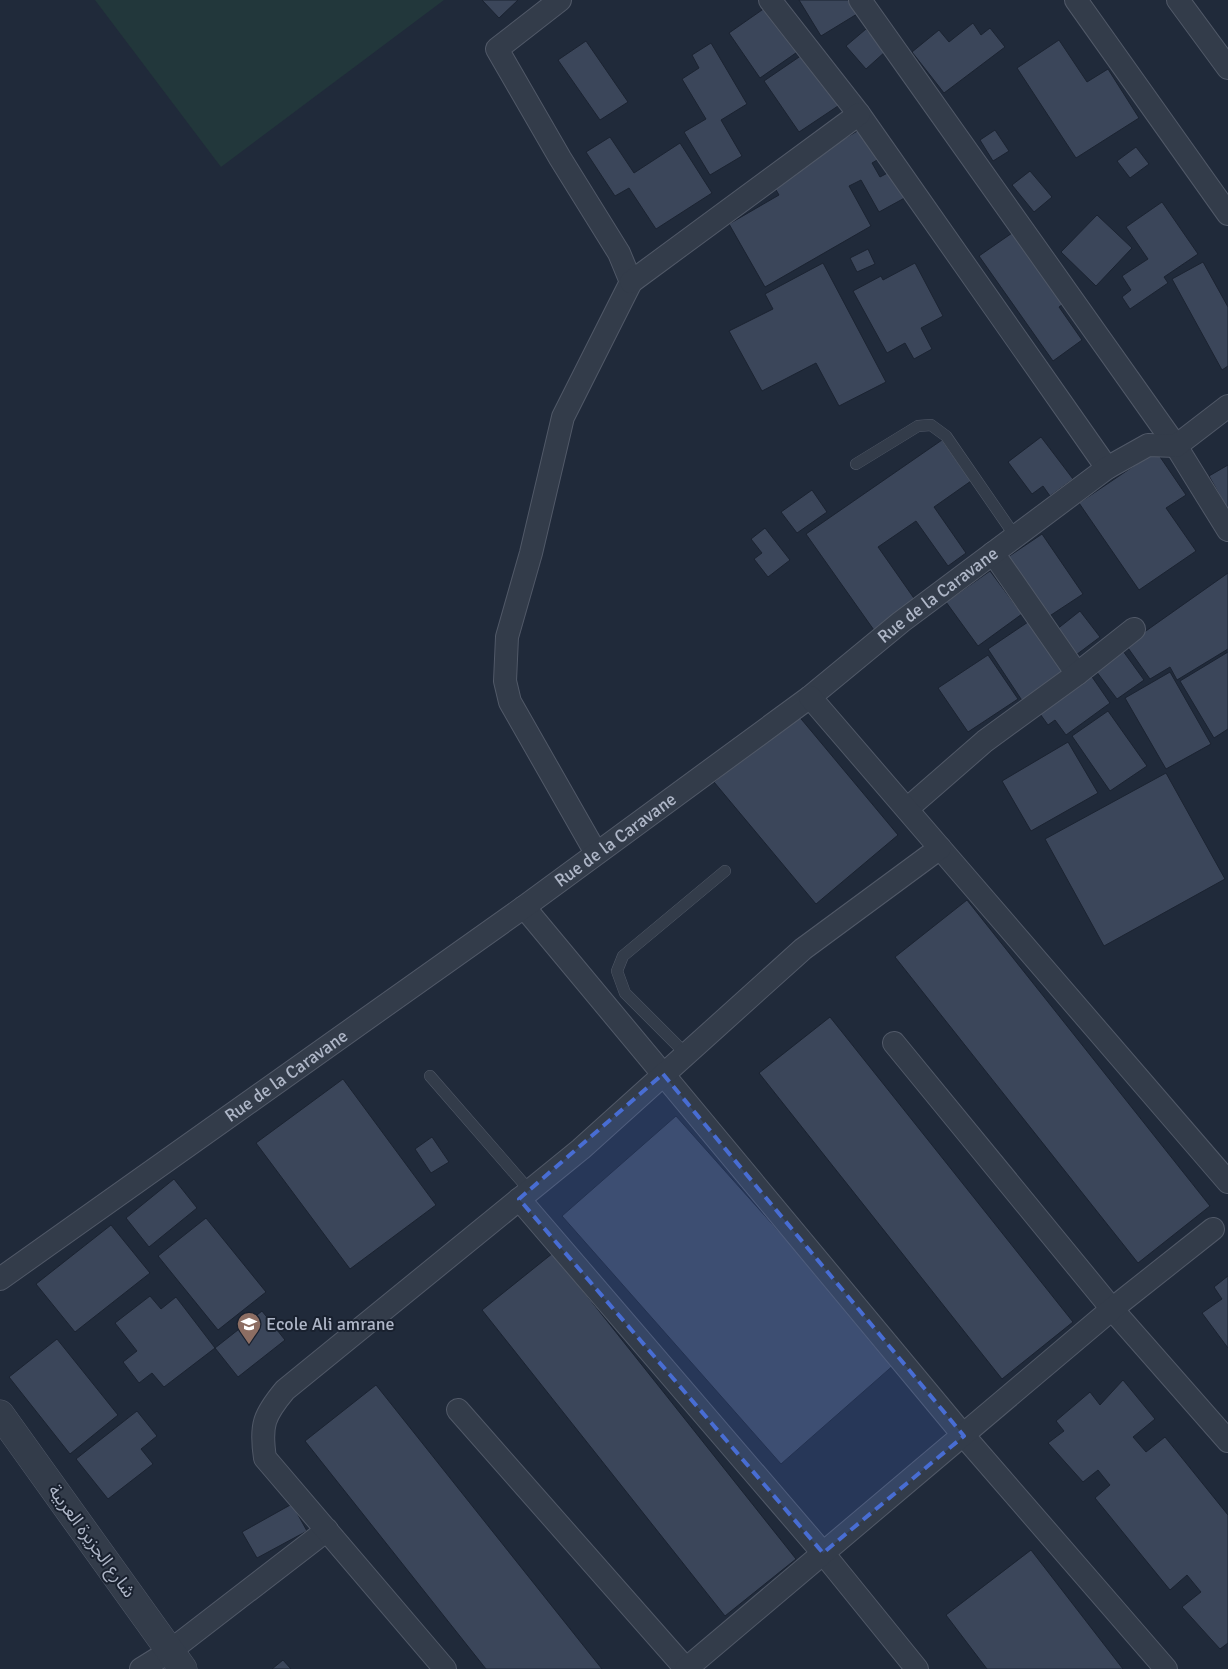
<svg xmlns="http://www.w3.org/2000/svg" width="1228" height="1669" font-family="Signika,'Noto Sans Arabic',sans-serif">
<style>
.green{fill:#22373b}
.building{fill:#3b465a;stroke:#1b2331}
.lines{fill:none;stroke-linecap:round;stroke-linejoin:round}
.service-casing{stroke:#515968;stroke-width:12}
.minor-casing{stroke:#515968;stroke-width:24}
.tertiary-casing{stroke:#515968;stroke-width:29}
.service{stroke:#333c4a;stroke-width:11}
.minor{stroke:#333c4a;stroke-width:22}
.tertiary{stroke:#333c4a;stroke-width:28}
.marked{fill:#486dd3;fill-opacity:0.2;stroke:#486dd3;stroke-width:4;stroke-dasharray:10 6;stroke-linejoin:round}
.labels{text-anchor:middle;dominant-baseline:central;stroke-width:4;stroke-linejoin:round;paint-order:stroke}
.street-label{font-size:18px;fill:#aeb6c7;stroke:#19212f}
.poi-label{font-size:18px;fill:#aeb6c7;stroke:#19212f;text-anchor:start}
</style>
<rect width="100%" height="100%" fill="#202a3a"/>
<polygon class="green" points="95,0 444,0 221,167"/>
<g class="building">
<polygon points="482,0 518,0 499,18"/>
<polygon points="799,0 849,0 857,14 821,36"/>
<polygon points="772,3 803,48 760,78 729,33"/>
<polygon points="973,23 981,35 990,28 1005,47 944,93 912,52 939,30 949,42"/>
<polygon points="866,29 886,51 866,69 846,46"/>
<polygon points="1059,40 1087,82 1108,69 1139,118 1076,158 1017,68"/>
<polygon points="586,41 628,102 600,120 558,60"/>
<polygon points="711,43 747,104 721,120 742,156 710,175 684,132 706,119 682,79 699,68 692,55"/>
<polygon points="805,53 841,104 799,132 764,81"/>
<polygon points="866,126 884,156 872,163 880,177 895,169 910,195 879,212 861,180 849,186 871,226 765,287 729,224 779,195 771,181"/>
<polygon points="995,130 1009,151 993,161 980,140"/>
<polygon points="610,137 634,173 680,143 712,193 656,229 629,188 615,196 586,152"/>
<polygon points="1136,147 1149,164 1130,178 1117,161"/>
<polygon points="1030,171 1052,197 1034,212 1012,185"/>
<polygon points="1162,202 1198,254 1164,277 1168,283 1130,309 1122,297 1131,290 1122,276 1148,259 1126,227"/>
<polygon points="1097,215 1132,248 1096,286 1061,252"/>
<polygon points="1015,231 1066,302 1059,307 1082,340 1053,361 979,256"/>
<polygon points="868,249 875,264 857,272 850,258"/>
<polygon points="1203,262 1228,307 1228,366 1222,370 1172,279"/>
<polygon points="823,263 886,382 839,406 816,363 762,391 729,331 773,309 765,294"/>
<polygon points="915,263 943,316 921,328 932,349 914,359 905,343 887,353 853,291 881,276 883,280"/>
<polygon points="1041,437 1073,479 1050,496 1043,486 1032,494 1008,462"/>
<polygon points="942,440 971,481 934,507 966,553 948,566 916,521 878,547 918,604 876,633 806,534"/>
<polygon points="1156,451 1186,495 1166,508 1196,551 1139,590 1079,503"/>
<polygon points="1228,465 1228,510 1209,476"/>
<polygon points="812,490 827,512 797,533 781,512"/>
<polygon points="765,528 790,560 768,577 754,559 762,553 751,539"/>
<polygon points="1042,534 1083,594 1045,619 1005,559"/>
<polygon points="990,571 1022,614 978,646 946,602"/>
<polygon points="1228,573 1228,649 1177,680 1170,667 1150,679 1126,645"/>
<polygon points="1080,611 1100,637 1076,655 1056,630"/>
<polygon points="1031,620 1067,673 1023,702 988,649"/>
<polygon points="1123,651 1144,680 1117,699 1096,671"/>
<polygon points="1228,652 1228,729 1214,738 1180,681"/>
<polygon points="988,655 1018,699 968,732 938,688"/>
<polygon points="1170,672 1211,744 1166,769 1125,698"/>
<polygon points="1090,674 1110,703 1066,735 1055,720 1048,725 1038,711"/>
<polygon points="1108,711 1147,766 1110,791 1072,736"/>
<polygon points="797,714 898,835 816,904 714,782"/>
<polygon points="1068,742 1098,793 1031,831 1002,781"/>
<polygon points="1166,773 1225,879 1104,946 1045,839"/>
<polygon points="967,900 1210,1206 1138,1263 895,957"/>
<polygon points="830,1017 1073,1322 1002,1379 759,1073"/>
<polygon points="343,1079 436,1205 350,1269 256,1143"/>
<polygon points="676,1116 896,1363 781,1464 562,1216"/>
<polygon points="432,1137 449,1162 431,1173 415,1149"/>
<polygon points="174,1179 197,1208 149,1247 126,1218"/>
<polygon points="206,1218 266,1292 218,1330 158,1256"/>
<polygon points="111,1225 150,1273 75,1332 36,1284"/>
<polygon points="553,1253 796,1559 725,1616 482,1310"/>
<polygon points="1228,1276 1228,1348 1202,1313 1222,1299 1214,1287"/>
<polygon points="150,1296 161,1309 176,1297 215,1348 164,1387 152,1373 139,1383 123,1362 137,1351 115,1323"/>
<polygon points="262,1311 285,1340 238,1377 215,1348"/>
<polygon points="57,1339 118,1415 70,1454 9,1377"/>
<polygon points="1123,1380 1155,1419 1133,1437 1146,1452 1165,1437 1228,1515 1228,1643 1220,1649 1182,1607 1201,1592 1187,1575 1170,1590 1095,1498 1110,1485 1098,1470 1083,1482 1048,1443 1064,1431 1056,1421 1090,1392 1100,1405"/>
<polygon points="376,1385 602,1669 486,1669 305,1441"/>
<polygon points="137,1411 157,1436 141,1449 153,1464 108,1499 76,1459"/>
<polygon points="292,1504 307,1531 257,1558 242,1532"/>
<polygon points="1031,1550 1123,1669 987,1669 946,1615"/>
<polygon points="283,1660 291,1669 272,1669"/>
</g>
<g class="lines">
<g class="service-casing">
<g id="service">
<polyline points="856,464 918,426 931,425 946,436 1015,536"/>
<polyline points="686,1054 625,993 617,971 623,956 725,871"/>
<polyline points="430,1076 530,1191"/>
</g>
</g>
<g class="minor-casing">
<g id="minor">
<polyline points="560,0 497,49 560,158 619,253 631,282 563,417 531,553 507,637 505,681 510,702 596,853"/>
<polyline points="770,0 859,114 1107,468"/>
<polyline points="860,0 1176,446 1228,530"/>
<polyline points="1076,0 1228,214"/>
<polyline points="1178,0 1228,68"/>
<polyline points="631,282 859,114"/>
<polyline points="993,553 1077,674"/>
<polyline points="907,809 985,741 1077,674 1134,629"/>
<polyline points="940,848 1228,1182"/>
<polyline points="524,907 964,1436 1166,1669"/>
<polyline points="894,1043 1112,1309 1228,1441"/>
<polyline points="519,1199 823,1553 917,1669"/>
<path id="s1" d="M0,1279l524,-372 286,-210 91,-75 206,-154 41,-23 28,1 52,-40"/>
<polyline points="458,1410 686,1669"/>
<polyline points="141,1669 170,1651 327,1530"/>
<path d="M445,1669l-180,-211c-5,-33 -1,-43 20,-68l296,-241 222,-200 137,-101 -130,-151"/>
<polyline points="686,1669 1112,1309 1213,1229"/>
</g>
</g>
<g class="tertiary-casing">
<polyline id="tertiary" points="0,1414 183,1669"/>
</g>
<use href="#service" class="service"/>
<use href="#minor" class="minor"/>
<use href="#tertiary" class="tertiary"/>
</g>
<path class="marked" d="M663,1074l301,362 -141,117 -304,-354z"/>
<defs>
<g id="school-pin" transform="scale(1.25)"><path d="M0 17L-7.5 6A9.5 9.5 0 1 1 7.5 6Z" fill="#8d6e63" stroke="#19212f"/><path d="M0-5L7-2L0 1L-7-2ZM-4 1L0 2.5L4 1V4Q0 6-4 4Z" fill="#fff"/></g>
</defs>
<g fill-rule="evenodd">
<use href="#school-pin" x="249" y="1324"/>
</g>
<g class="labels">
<g class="street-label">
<text stroke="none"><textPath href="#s1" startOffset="1161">Rue de la Caravane</textPath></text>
<text stroke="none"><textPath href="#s1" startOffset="756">Rue de la Caravane</textPath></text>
<text stroke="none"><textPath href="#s1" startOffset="351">Rue de la Caravane</textPath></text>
<text transform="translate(92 1541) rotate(54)">شارع الجزيرة العربية</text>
</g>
<g class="poi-label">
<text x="266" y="1324">Ecole Ali amrane</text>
</g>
</g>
</svg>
